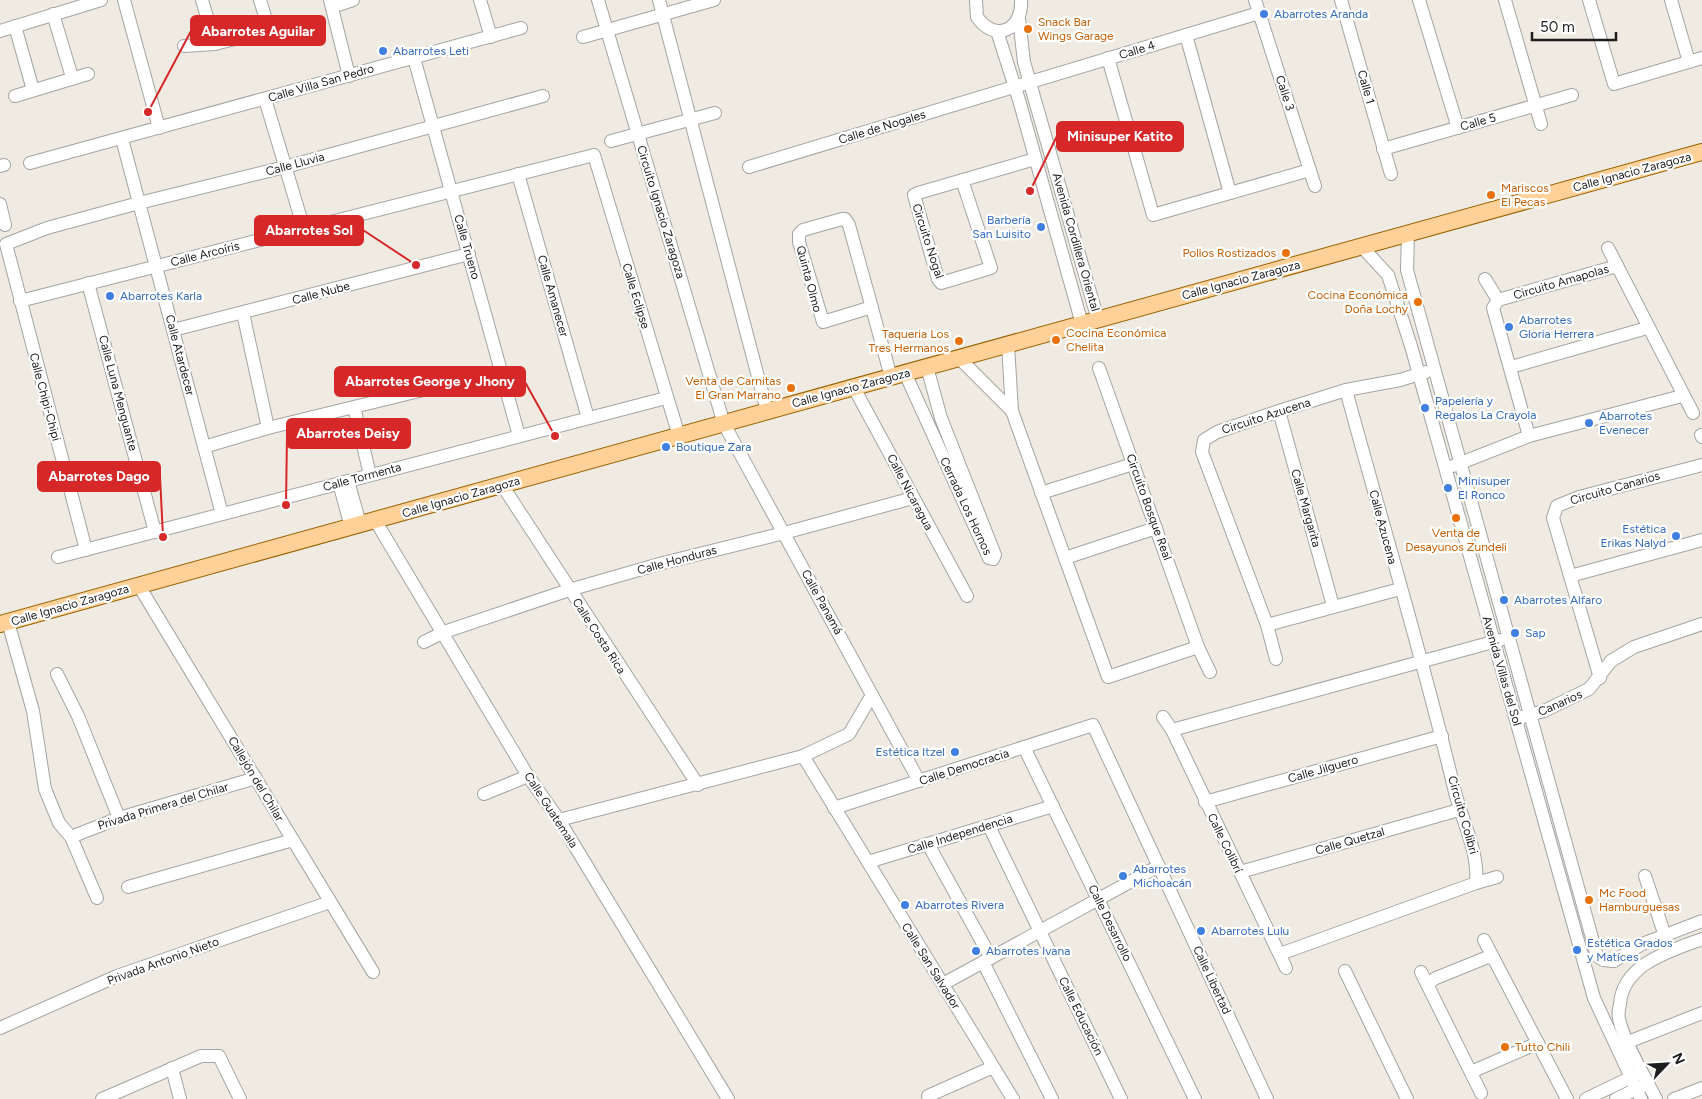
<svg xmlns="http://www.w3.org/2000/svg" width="1702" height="1099" font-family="Figtree,sans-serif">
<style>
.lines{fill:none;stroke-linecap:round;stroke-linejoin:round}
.minor-casing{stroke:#a4a4a4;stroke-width:14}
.major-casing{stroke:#976200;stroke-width:18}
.minor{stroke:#fff;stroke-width:12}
.major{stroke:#ffd098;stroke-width:16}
.shop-dot{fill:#3f7fe0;stroke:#fff;stroke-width:2}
.food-dot{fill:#e8710a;stroke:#fff;stroke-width:2}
.labels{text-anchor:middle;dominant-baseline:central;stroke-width:4.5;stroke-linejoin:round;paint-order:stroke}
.shop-label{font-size:12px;fill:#366cbe;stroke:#fff;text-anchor:start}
.food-label{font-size:12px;fill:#c56008;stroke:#fff;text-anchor:start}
.street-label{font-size:12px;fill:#1d1d1d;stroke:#fff}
.leader{fill:none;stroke:#d62828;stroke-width:2}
.callout-dot{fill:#d62828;stroke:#fff;stroke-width:2}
.callout{fill:#d62828;stroke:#d62828;stroke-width:2}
.callout-label{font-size:14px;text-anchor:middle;font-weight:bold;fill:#fff}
</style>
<rect width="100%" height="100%" fill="#f0ebe2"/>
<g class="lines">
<g class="minor-casing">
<g id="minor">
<polyline points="124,0 159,128"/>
<polyline points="202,0 215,44"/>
<polyline points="260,0 267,23 266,29"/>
<polyline points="330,0 349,76"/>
<polyline points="480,0 491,37"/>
<polyline points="598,0 724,424 919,781"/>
<polyline points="659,0 767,411"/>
<path d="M976,0l1,17c18,26 46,13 44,-17"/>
<polyline points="1255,0 1315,186"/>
<polyline points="1341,0 1391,174"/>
<polyline points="1419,0 1458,128"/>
<polyline points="1505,0 1541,124"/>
<polyline points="1589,0 1614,84 1702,58"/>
<polyline points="1671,0 1689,62"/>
<polyline points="332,7 353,0"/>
<polyline points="53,14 72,77"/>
<polyline points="1019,19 1024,62 1098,320"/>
<polyline points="15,26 33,90"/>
<polyline points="0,31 101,0"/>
<polyline points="997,31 1019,100 1082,324"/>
<polyline points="1186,35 1230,193"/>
<polyline points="583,37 714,0"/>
<polyline points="184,46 215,44 285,26"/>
<polyline points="414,58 519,436"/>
<polyline points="1108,58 1153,215 1310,170"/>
<polyline points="15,96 88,74"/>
<polyline points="265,99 304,229"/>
<polyline points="122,139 222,514"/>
<polyline points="611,141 715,113"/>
<polyline points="1383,149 1572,95"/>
<polyline points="30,163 521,28"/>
<polyline points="0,166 4,165"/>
<polyline points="749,167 1259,13"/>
<polyline points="518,174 588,418"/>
<polyline points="962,180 991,268 941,283 938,279 914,195 918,193 1035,159"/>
<polyline points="0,204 5,225"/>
<polyline points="1408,234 1407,270 1597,956"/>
<polyline points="1362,247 1388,275 1411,346 1594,998 1641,1099"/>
<polyline points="1608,248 1693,413"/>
<polyline points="1485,279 1498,300"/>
<polyline points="88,283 155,532"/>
<polyline points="20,301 594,155 679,436"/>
<polyline points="872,307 823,322 799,242 799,234 803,230 842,219 845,219 849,225 891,377"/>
<polyline points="243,313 268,428"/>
<polyline points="173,330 469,254"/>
<polyline points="1008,345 1012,411 1108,677 1198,647"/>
<polyline points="959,358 1012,411"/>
<polyline points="1511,367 1647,328"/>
<polyline points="1099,368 1198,647 1210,672"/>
<polyline points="905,373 989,558 993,559 995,555 941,418 927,367"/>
<polyline points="854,388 967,596"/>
<path d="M1346,390c36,133 76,264 108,398 7,31 25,63 22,95"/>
<polyline points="354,407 370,475"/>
<polyline points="1279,411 1333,606"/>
<polyline points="1701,435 1702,437"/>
<polyline points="1529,436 1493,308 1498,300 1617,266"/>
<polyline points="204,447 268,428 501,371"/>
<polyline points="1453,466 1529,436 1682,396"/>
<polyline points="348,481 360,524"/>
<polyline points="339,483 351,527"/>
<polyline points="502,485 698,785"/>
<polyline points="1041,493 1133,464"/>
<polyline points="375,520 528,776 559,820 728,1099"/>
<polyline points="86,550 6,244 47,228 139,203 285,167 543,96"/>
<polyline points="58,557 666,398"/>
<polyline points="1065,558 1156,528"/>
<polyline points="1570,576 1702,540"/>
<polyline points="139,586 373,972"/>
<polyline points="8,622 33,711 45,789 59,823 71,837 97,898"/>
<polyline points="1267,625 1400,589"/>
<polyline points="424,642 444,632 569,590 663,563 784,533 913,498"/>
<polyline points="1276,659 1267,625 1202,452 1204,440 1217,432 1279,411 1346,390 1400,380 1426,372"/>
<polyline points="57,674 78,716 119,818"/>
<polyline points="1600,678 1553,518 1557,506 1579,497 1702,465"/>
<polyline points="1163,717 1172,730 1286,968"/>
<polyline points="1522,717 1544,711 1589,689 1611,661 1634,647 1702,624"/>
<polyline points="1172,730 1500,640"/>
<polyline points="1024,747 1195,1099"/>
<polyline points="803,756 1013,1099"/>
<polyline points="484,794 528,776"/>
<polyline points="1205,802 1442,736"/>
<polyline points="834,808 1093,725 1267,1099"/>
<polyline points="559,820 803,756 849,734 872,695"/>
<polyline points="989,826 1121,1099"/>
<polyline points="71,837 119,818 256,778"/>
<polyline points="928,844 991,958"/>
<polyline points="868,862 1053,806"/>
<polyline points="1240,872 1459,810"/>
<polyline points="1645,876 1667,942"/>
<polyline points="128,887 293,840"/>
<polyline points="1484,940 1567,1099"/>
<polyline points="1280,954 1476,883 1497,877"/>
<polyline points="1597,956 1603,960 1614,961 1642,944 1702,921"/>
<polyline points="983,962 1052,1099"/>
<polyline points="1345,971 1407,1099"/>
<polyline points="1421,972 1481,1093"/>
<polyline points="943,984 1159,866"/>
<polyline points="1427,984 1436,978 1488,957 1493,958"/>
<polyline points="0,1028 117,976 330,902"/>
<polyline points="1628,1042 1702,1013"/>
<polyline points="172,1068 180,1099"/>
<polyline points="1471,1072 1538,1043"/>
<polyline points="928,1096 993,1067"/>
<polyline points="102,1099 201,1056 219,1056 240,1099"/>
<polyline points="1586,1099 1638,1074"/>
<polyline points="1616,1099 1643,1086"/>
<path d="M1656,1099c-11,-22 -32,-57 -37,-80 -1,-5 0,-11 1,-15 3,-40 50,-53 82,-65"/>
<polyline points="1674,1099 1702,1088"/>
</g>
</g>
<g class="major-casing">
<polyline id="major" points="0,624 1702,152"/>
</g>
<use href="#minor" class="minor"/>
<use href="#major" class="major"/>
</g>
<g class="shop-dot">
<circle cx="1264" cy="14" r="5"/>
<circle cx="383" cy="51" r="5"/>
<circle cx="1041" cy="227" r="5"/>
<circle cx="110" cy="296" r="5"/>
<circle cx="1509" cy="327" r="5"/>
<circle cx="1425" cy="408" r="5"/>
<circle cx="1589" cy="423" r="5"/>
<circle cx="666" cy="447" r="5"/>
<circle cx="1448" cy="488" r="5"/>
<circle cx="1676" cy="536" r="5"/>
<circle cx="1504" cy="600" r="5"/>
<circle cx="1515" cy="633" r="5"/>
<circle cx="955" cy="752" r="5"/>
<circle cx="1123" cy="876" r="5"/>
<circle cx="905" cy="905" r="5"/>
<circle cx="1201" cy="931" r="5"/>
<circle cx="1577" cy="950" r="5"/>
<circle cx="976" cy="951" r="5"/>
</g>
<g class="food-dot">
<circle cx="1028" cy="29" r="5"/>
<circle cx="1491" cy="195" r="5"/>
<circle cx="1286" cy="253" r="5"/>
<circle cx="1418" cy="302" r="5"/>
<circle cx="1056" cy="340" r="5"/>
<circle cx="959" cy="341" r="5"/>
<circle cx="791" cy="388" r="5"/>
<circle cx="1456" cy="518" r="5"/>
<circle cx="1589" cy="900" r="5"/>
<circle cx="1505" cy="1047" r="5"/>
</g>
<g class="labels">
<g class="shop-label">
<text x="1274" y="14">Abarrotes Aranda</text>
<text x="393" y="51">Abarrotes Leti</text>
<text x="1031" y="220" text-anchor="end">Barbería<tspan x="1031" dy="14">San Luisito</tspan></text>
<text x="120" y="296">Abarrotes Karla</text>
<text x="1519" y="320">Abarrotes<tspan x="1519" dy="14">Gloria Herrera</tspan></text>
<text x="1435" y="401">Papelería y<tspan x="1435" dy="14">Regalos La Crayola</tspan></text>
<text x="1599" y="416">Abarrotes<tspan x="1599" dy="14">Evenecer</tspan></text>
<text x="676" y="447">Boutique Zara</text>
<text x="1458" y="481">Minisuper<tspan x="1458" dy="14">El Ronco</tspan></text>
<text x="1666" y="529" text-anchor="end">Estética<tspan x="1666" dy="14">Erikas Nalyd</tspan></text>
<text x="1514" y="600">Abarrotes Alfaro</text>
<text x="1525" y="633">Sap</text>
<text x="945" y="752" text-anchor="end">Estética Itzel</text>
<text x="1133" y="869">Abarrotes<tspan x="1133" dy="14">Michoacán</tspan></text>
<text x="915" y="905">Abarrotes Rivera</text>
<text x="1211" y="931">Abarrotes Lulu</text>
<text x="1587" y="943">Estética Grados<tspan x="1587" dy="14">y Matíces</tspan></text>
<text x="986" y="951">Abarrotes Ivana</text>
</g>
<g class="food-label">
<text x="1038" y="22">Snack Bar<tspan x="1038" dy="14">Wings Garage</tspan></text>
<text x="1501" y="188">Mariscos<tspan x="1501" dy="14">El Pecas</tspan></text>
<text x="1276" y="253" text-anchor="end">Pollos Rostizados</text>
<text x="1408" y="295" text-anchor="end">Cocina Económica<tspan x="1408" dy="14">Doña Lochy</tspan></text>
<text x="1066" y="333">Cocina Económica<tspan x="1066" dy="14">Chelita</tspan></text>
<text x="949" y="334" text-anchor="end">Taqueria Los<tspan x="949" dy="14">Tres Hermanos</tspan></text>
<text x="781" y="381" text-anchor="end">Venta de Carnitas<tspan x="781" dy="14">El Gran Marrano</tspan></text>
<text x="1456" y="533" text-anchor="middle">Venta de<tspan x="1456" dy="14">Desayunos Zundeli</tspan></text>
<text x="1599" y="893">Mc Food<tspan x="1599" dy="14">Hamburguesas</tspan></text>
<text x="1515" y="1047">Tutto Chili</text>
</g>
<g class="street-label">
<text transform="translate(1137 50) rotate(-17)">Calle 4</text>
<text transform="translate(321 83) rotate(-16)">Calle Villa San Pedro</text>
<text transform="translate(1366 87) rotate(74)">Calle 1</text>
<text transform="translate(1285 93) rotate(72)">Calle 3</text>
<text transform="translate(1478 122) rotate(-16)">Calle 5</text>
<text transform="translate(882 127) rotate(-17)">Calle de Nogales</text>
<text transform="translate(295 164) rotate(-15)">Calle Lluvia</text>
<text transform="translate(1632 172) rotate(-15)">Calle Ignacio Zaragoza</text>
<text transform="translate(661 212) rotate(73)">Circuito Ignacio Zaragoza</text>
<text transform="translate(928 241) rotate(72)">Circuito Nogal</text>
<text transform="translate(1076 242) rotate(74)">Avenida Cordillera Oriental</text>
<text transform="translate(467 247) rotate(74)">Calle Trueno</text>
<text transform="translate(205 254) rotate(-14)">Calle Arcoíris</text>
<text transform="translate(809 279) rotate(75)">Quinta Olmo</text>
<text transform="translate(1241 280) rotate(-15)">Calle Ignacio Zaragoza</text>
<text transform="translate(1561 282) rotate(-16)">Circuito Amapolas</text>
<text transform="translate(321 293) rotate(-15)">Calle Nube</text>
<text transform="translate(553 296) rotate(74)">Calle Amanecer</text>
<text transform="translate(636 296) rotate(73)">Calle Eclipse</text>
<text transform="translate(180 355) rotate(75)">Calle Atardecer</text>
<text transform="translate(851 388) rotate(-15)">Calle Ignacio Zaragoza</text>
<text transform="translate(118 393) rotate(75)">Calle Luna Menguante</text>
<text transform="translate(45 397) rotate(75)">Calle Chipi-Chipi</text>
<text transform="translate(1266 416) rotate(-18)">Circuito Azucena</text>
<text transform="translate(362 477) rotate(-15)">Calle Tormenta</text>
<text transform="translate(1615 488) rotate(-16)">Circuito Canarios</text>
<text transform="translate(910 492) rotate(62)">Calle Nicaragua</text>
<text transform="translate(461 497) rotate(-16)">Calle Ignacio Zaragoza</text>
<text transform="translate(966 506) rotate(65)">Cerrada Los Hornos</text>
<text transform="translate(1149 507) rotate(70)">Circuito Bosque Real</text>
<text transform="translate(1306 508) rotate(74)">Calle Margarita</text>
<text transform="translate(1383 527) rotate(75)">Calle Azucena</text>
<text transform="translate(677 560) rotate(-15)">Calle Honduras</text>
<text transform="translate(822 602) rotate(61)">Calle Panamá</text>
<text transform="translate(70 605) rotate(-16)">Calle Ignacio Zaragoza</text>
<text transform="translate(599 636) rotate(57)">Calle Costa Rica</text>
<text transform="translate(1502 671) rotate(74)">Avenida Villas del Sol</text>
<text transform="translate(1560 703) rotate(-24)">Canarios</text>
<text transform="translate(964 767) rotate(-18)">Calle Democracia</text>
<text transform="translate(1323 769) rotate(-16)">Calle Jilguero</text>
<text transform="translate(256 779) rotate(59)">Callejón del Chilar</text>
<text transform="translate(163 806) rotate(-17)">Privada Primera del Chilar</text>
<text transform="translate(551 810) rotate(57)">Calle Guatemala</text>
<text transform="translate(1463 815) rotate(74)">Circuito Colibri</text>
<text transform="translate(960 834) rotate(-17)">Calle Independencia</text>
<text transform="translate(1350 841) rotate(-16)">Calle Quetzal</text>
<text transform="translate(1225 843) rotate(64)">Calle Colibrí</text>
<text transform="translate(1110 923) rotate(64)">Calle Desarrollo</text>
<text transform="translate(163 961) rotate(-20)">Privada Antonio Nieto</text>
<text transform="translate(931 966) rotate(58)">Calle San Salvador</text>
<text transform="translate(1212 980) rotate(65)">Calle Libertad</text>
<text transform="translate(1081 1016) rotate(64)">Calle Educación</text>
</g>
</g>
<path class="leader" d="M148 112L191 31M1030 191L1057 136M416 265L363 230M555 436L525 382M286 505L287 434M163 537L160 476"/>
<g class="callout-dot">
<circle cx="148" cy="112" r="5"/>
<circle cx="1030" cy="191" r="5"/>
<circle cx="416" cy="265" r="5"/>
<circle cx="555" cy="436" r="5"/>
<circle cx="286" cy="505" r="5"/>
<circle cx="163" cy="537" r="5"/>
</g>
<g class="callout">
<rect x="191" y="16" width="134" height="29" rx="5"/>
<rect x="1057" y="122" width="126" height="29" rx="5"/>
<rect x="255" y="216" width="108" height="29" rx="5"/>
<rect x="335" y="367" width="190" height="29" rx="5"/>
<rect x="287" y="419" width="123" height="29" rx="5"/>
<rect x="38" y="462" width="122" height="29" rx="5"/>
</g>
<g class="callout-label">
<text x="258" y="36">Abarrotes Aguilar</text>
<text x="1120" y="141">Minisuper Katito</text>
<text x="309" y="235">Abarrotes Sol</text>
<text x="430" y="386">Abarrotes George y Jhony</text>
<text x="348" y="438">Abarrotes Deisy</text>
<text x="99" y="481">Abarrotes Dago</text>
</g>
<g transform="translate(1667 1064) rotate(65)" stroke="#ffffff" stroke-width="4" paint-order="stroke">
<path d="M0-4L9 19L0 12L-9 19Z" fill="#1d1d1d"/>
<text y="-8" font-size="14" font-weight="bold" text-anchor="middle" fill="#1d1d1d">N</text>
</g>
<path d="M1532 32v8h84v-8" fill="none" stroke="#1d1d1d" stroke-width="2.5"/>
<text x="1540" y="32" font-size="15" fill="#1d1d1d" stroke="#ffffff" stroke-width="4" paint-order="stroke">50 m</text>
</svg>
